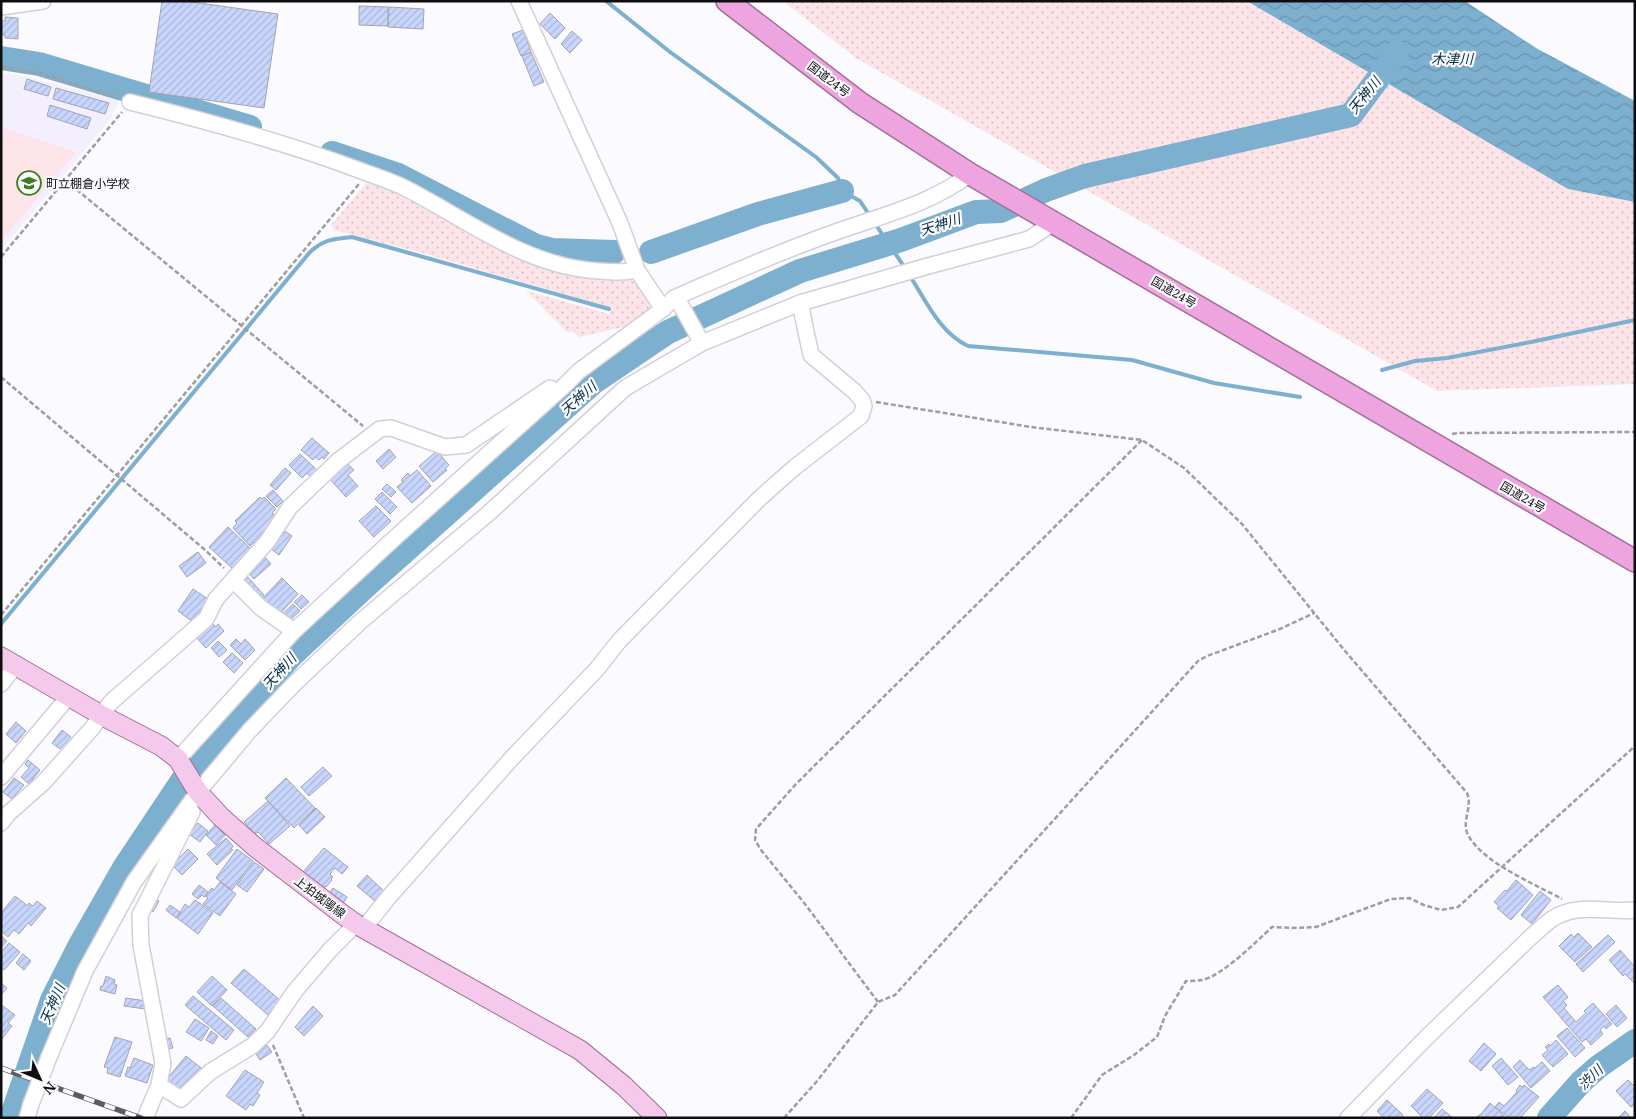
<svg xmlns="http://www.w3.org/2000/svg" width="1636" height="1119" font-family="'Noto Serif','Noto Sans JP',serif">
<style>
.built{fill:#f4effe}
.grass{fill:url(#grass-dots)}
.pitch{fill:#fce4e8}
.water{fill:url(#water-waves)}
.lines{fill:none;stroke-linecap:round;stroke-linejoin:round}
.stream{stroke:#7dafce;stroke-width:4}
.river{stroke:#7dafce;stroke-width:24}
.building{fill:url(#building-hatch);stroke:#a2a5af}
.minor-casing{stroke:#d2cfd9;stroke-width:18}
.major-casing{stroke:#a07097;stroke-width:21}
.highway-casing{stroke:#a07097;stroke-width:24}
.path{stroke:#9e9da0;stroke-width:2.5;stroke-dasharray:5 2.5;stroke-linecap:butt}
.minor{stroke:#fff;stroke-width:15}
.major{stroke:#f5c9ec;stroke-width:19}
.highway{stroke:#eea5df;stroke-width:21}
.rail-casing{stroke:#5c5b5e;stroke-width:5.5}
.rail{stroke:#fbfafe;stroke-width:4;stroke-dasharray:11;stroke-linecap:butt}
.minor-bridge-casing{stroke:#d2cfd9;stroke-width:18;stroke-linecap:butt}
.minor-bridge{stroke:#fff;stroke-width:15}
.labels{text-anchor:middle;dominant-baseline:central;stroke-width:4.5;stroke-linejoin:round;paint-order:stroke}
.street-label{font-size:12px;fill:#0e0d10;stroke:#fbfafe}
.poi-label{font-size:12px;fill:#0e0d10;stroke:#fbfafe;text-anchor:start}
.water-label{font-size:14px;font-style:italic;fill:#032f45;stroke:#fbfafe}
</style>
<defs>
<pattern id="grass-dots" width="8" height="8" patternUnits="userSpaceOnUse" patternTransform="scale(1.25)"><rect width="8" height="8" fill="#fce4e8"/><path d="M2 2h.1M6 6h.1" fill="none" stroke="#d7c2c6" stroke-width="1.8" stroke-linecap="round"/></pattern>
<pattern id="water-waves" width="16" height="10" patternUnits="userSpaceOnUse" patternTransform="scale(1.25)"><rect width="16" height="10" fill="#7dafce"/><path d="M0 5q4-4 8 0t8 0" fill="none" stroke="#6b95b0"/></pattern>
<pattern id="building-hatch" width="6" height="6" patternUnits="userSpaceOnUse" patternTransform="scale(1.25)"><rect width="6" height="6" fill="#c8d6fd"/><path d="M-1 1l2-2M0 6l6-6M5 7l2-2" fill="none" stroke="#abb6d8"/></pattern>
</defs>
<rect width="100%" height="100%" fill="#fbfafe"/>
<polygon class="built" points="1,72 35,79 117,100 119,104 112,114 113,116 1,250"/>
<g class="grass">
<polygon points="783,1 1247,1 1568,189 1635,202 1635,384 1437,391 856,58"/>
<polygon points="367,182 418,202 535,265 571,275 635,279 640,283 650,304 649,312 628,326 579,337 572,331 568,333 526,291 609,314 612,308 415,251 334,230 331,225"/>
</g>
<polygon class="pitch" points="1,127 76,152 1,241"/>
<polygon class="water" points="1247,1 1465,1 1536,48 1635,101 1635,202 1568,189"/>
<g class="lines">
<g class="stream">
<polyline points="606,1 670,52 816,157 838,178 842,191 860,201 870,216"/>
<polyline points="874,222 905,268"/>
<path d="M910,276c16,25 30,57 58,70l164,14 82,23 86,14"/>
<polyline points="661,331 668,332"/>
<polyline points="1382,370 1415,361 1447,358 1531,342 1635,320"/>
<path d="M1,624l309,-372c14,-13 23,-13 42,-15l257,72"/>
</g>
<g class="river">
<polyline points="1,58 39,64 250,127"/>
<polyline points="332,153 398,175 536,246 552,250 614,252"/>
<polyline points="651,252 758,214 842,191"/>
<polyline points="11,1118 52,1000 80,945 124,868 182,781 291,656 366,586 594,382 668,332 800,271 901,240 976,212 1001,211 1046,190 1085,176 1351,115 1397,53"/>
<polyline points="1549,1118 1581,1082 1598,1067 1635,1041"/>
</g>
</g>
<g class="building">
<polygon points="162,1 185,1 278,14 264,108 149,92"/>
<polygon points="359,6 388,7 388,26 359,25"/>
<polygon points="389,7 424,9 423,29 388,27"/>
<polygon points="550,13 565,28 555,39 540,24"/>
<polygon points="5,17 18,18 18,39 5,38 5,35 1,35 1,21 5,21"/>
<polygon points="523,30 531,52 521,56 512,34"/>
<polygon points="572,31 582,40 570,53 561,44"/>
<polygon points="531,52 544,82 534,86 522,56"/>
<polygon points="27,79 51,87 48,96 24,89"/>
<polygon points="56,88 109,103 105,114 53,99"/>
<polygon points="50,105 91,118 87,129 47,116"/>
<polygon points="312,438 329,453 324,459 322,457 319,460 315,457 313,460 301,450"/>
<polygon points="389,449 396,457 383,469 376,461"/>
<polygon points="437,451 449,465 445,469 447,470 433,482 419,466"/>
<polygon points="300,454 317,470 311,477 307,473 302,478 289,465"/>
<polygon points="346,462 354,470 348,475 358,486 346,497 329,478"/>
<polygon points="285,468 291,473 276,490 270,485"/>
<polygon points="417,470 431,486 412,503 397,487 403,482 401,480 408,473 410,476"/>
<polygon points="387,484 396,492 391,497 382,489"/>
<polygon points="273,490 283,501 277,507 266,496"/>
<polygon points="382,492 397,507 390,514 375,499"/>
<polygon points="260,497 262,499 264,497 276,509 272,513 277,517 267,526 269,528 263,534 266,537 257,545 254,542 250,546 233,528 237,523 235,521"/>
<polygon points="376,506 391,521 374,537 359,521"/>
<polygon points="228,527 252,550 233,569 209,547"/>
<polygon points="283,530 292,536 279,555 270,548"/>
<polygon points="198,552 206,563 187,577 179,566"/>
<polygon points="264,556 271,564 254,579 247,571"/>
<polygon points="245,574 264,595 259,600 239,581"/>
<polygon points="282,578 298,594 277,617 260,601"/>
<polygon points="193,589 211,601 196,622 193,622 178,611"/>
<polygon points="302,595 309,602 301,609 294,602"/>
<polygon points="293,604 300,611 286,624 280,616"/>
<polygon points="211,622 216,627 218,624 224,631 206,648 196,637"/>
<polygon points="236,639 241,644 245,639 255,650 245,660 230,645"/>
<polygon points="218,641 227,650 219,657 211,648"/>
<polygon points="232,653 243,663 234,673 223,662"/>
<polygon points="16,722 26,731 16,743 6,734"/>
<polygon points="62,730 71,737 60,749 52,743"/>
<polygon points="28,760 40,770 29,784 21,777 29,768 25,764"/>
<polygon points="323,767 332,776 309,796 301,787"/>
<polygon points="14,778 24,785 12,799 3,792"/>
<polygon points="286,778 315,808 294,828 265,798"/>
<polygon points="268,801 290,826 269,844 258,832 255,834 244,822"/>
<polygon points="316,808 325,817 307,834 299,825"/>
<polygon points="198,823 208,831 200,842 189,834"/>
<polygon points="215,825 225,835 216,845 206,835"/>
<polygon points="226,838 233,846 231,849 233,850 217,865 207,854"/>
<polygon points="324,848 348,867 342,874 335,868 330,874 333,877 331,879 332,880 326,887 325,886 324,888 321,886 320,887 302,873"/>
<polygon points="188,849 198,859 182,875 172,865"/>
<polygon points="237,849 253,861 232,890 216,878"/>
<polygon points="254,862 264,869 247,892 237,885"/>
<polygon points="367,875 385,892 376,902 357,886"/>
<polygon points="1516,880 1533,895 1511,920 1497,908 1499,906 1494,902 1505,890 1507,891"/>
<polygon points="220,882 236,894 220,916 203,904 208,898 205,896 212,888 214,890"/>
<polygon points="199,885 208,892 204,897 202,895 198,899 192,894"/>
<polygon points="333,888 347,897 342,905 328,896"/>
<polygon points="1540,891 1551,900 1532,924 1521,915"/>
<polygon points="15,896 28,906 29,903 33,906 37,901 46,908 31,926 28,923 19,934 14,930 8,937 1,931 1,917 3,914 1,913"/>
<polygon points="153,898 159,901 153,912 147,908"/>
<polygon points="195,900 213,913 198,934 177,918 185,904 189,907"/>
<polygon points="170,905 180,912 176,918 166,910"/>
<polygon points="1578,933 1592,947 1575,962 1559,946 1571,934 1574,937"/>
<polygon points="1608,935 1615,942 1583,972 1576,964"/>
<polygon points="1,936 7,941 1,948"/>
<polygon points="9,943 20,952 4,970 1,968 1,952"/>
<polygon points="1620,950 1635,967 1635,984 1625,974 1623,976 1609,960"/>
<polygon points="23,954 31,961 24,970 16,963"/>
<polygon points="244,969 281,1001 268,1015 231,983"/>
<polygon points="106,976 115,980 114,984 117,985 115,994 100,990 101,986 103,986"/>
<polygon points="212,976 227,990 212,1006 197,992"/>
<polygon points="1,983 7,988 1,995"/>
<polygon points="1558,985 1568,997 1563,1001 1567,1005 1564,1008 1576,1022 1586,1013 1584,1011 1593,1003 1612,1024 1606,1029 1604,1026 1600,1030 1603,1034 1591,1045 1586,1039 1582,1042 1543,997"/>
<polygon points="193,996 234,1030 226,1040 185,1005"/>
<polygon points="126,998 146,1001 145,1009 124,1006"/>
<polygon points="221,998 256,1029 248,1037 213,1006"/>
<polygon points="1616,1005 1627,1018 1617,1027 1606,1014"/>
<polygon points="3,1006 15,1015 8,1023 12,1026 1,1040 1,1008"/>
<polygon points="313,1006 323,1016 304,1036 295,1027"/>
<polygon points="195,1019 209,1028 201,1041 186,1032"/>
<polygon points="1567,1028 1585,1048 1575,1057 1557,1036"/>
<polygon points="211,1031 218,1036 213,1044 206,1040"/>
<polygon points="115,1037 132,1042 120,1077 107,1073 108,1068 104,1067"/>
<polygon points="170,1038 173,1048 165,1049 163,1039"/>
<polygon points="1556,1040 1568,1054 1553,1067 1542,1055 1548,1050 1545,1047 1549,1044 1550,1046"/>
<polygon points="1484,1043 1496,1054 1481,1071 1469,1061"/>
<polygon points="266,1044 272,1052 260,1060 254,1051"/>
<polygon points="186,1056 205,1071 181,1095 166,1083 168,1080 167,1079"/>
<polygon points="134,1058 153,1065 147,1083 125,1076 128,1067 130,1068"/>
<polygon points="1501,1058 1518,1077 1508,1085 1492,1066"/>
<polygon points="1520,1060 1529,1070 1534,1067 1535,1068 1542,1062 1550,1071 1531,1088 1513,1067"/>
<polygon points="245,1070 264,1082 257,1093 260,1095 253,1106 250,1104 246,1110 226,1096"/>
<polygon points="1628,1080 1635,1087 1635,1104 1631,1107 1616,1091"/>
<polygon points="1520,1085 1522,1087 1524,1085 1539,1097 1520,1118 1509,1118 1495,1107 1499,1102 1504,1106 1517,1092 1516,1091"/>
<polygon points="1427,1089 1443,1103 1429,1118 1423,1118 1411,1106"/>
<polygon points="1387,1100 1403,1115 1401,1118 1384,1118 1377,1111"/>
<polygon points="1490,1103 1506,1118 1475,1118 1481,1114"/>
<polygon points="1442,1109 1453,1118 1434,1118"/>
<polygon points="1625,1111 1631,1118 1618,1118"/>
</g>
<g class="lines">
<g class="minor-casing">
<g id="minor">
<polyline points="519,1 620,223 637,270 663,309"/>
<polyline points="1,7 43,1"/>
<path d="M130,102c77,19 155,40 229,68 16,6 32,11 46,18 63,32 121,79 194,83 13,1 25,2 38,-1"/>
<polyline points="674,298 679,302 702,343"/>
<polyline points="234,578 235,582 261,608 294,631"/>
<polyline points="1,684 16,665"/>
<path d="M178,759l116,-128 104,-96 167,-150 14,-14 84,-62 11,-11c52,-23 103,-45 156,-64 46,-17 100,-29 140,-60"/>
<polyline points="1,777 69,696"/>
<polyline points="1,823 9,813 44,782 93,727 111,702 206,619 216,599 267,542 290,507 338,461 380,429 391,428 445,447 466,445 550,388"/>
<polyline points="364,928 388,898 512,758 597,669 619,641 759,499 795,467 861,416 864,406 862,400 854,391 811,355 800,303"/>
<polyline points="49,1057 85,971 134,882 198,792 250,730 294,684 360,622 490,512 625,388 702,343 800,303 928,266 1029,239 1053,223"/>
<polyline points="159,1085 181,1099 210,1072 252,1046 267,1032 295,991 330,950 356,924"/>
<polyline points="27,1118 31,1104"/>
<polyline points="145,1118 159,1085 163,1063 141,945 140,915 192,812"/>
<path d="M1348,1118l80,-82 106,-102c6,-5 12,-11 18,-15 26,-17 55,-6 83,-9"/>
</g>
</g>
<g class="major-casing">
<polyline id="major" points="1,657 101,715 161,746 178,759 198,792 221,817 255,847 342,914 356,924 580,1050 624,1086 657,1118"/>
</g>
<g class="highway-casing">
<polyline id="highway" points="727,1 860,103 970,174 1635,561"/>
</g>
<g class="path">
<polyline points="1,67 42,74 118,98"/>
<polyline points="65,180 363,426"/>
<polyline points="1,257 122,112"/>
<polyline points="1,377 204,549 224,568"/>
<path d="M876,402l155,25 111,13 42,28 58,56 103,127 122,142c6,15 -6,28 1,42 15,28 67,49 94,64"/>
<polyline points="1452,434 1458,433 1635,432"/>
<polyline points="1,615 359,184"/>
<polyline points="878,1002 805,904 761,850 755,840 756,829 796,784 1142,440"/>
<polyline points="273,1045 304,1118"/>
<polyline points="784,1118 818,1080 878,1002 895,995 1198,661 1207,656 1280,629 1314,613"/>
<path d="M1071,1118l31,-43 32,-20 23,-18 8,-21 21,-35c5,0 11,0 16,-1 20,-4 54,-38 70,-53l20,1 24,-1 75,-28 18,-1 15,7 17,5 17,-3 177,-161"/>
</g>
<use href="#minor" class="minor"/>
<use href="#major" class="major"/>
<use href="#highway" class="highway"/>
<g class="rail-casing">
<polyline id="rail" points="1,1068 141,1118"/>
</g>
<use href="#rail" class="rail"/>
<g class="minor-bridge-casing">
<polyline id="minor-bridge" points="31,1104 49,1057"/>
</g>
<use href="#minor-bridge" class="minor-bridge"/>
</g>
<defs>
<g id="school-ring" transform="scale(1.25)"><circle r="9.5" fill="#fbfafe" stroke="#3b7e1f" stroke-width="1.5"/><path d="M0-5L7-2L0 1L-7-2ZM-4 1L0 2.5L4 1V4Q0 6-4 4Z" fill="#3b7e1f"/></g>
</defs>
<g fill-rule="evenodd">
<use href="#school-ring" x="29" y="183"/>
</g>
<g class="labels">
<g class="street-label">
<text transform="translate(829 79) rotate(37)">国道24号</text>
<text transform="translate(1174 292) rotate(30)">国道24号</text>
<text transform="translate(1523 497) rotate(30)">国道24号</text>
<text transform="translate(320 897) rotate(37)">上狛城陽線</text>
</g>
<g class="poi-label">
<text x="46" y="183">町立棚倉小学校</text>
</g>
<g class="water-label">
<text x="1452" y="58">木津川</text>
<text transform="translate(1364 95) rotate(-51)">天神川</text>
<text transform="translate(940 224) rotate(-18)">天神川</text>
<text transform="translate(578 398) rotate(-41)">天神川</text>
<text transform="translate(279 671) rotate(-48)">天神川</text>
<text transform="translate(52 1004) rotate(-67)">天神川</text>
<text transform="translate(1590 1077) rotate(-44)">渋川</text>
</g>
</g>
<rect width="1636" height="1119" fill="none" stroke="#0e0d10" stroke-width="5"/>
<g transform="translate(40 1079) rotate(134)" stroke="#fbfafe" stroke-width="4" paint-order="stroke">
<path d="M0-4L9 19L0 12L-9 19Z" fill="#0e0d10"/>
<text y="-8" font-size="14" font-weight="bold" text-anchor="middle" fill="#0e0d10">N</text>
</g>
</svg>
